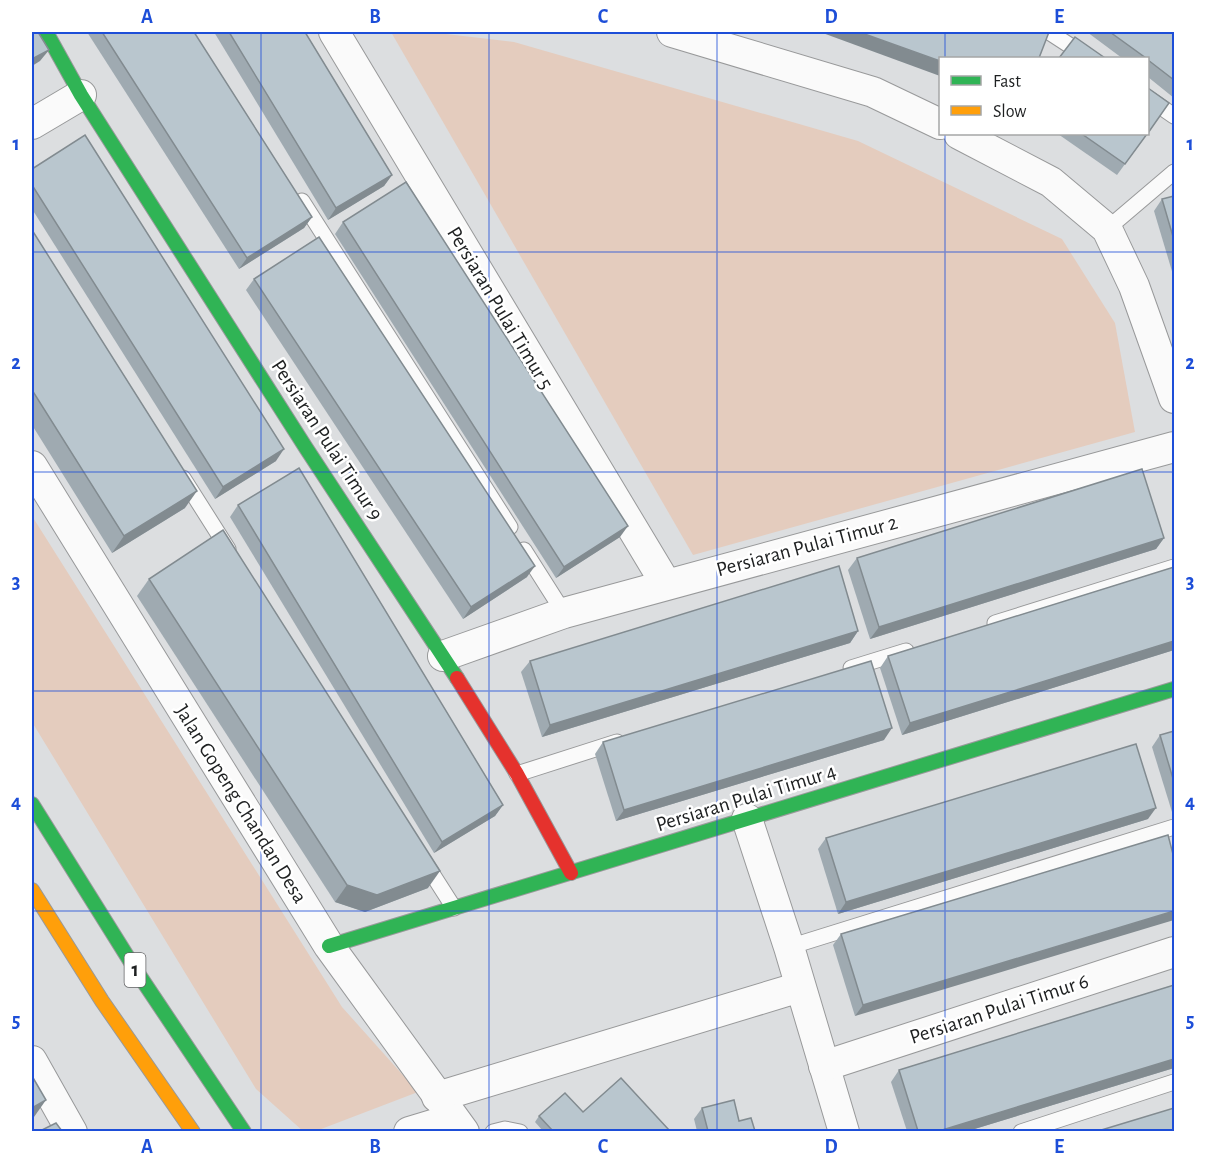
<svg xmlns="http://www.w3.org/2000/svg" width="1206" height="1163" font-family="'Alegreya Sans',sans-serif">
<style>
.green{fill:#e4ccbe}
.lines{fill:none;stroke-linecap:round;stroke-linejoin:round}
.lane-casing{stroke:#98999a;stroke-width:17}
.street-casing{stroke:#98999a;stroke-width:32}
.fast-casing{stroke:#98999a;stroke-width:16}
.slow-casing{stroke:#98999a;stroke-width:16}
.jam-casing{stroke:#98999a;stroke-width:16}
.lane{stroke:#fafafa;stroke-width:15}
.street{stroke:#fafafa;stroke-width:30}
.fast{stroke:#30b455;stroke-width:14}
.slow{stroke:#ff9f0a;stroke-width:14}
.jam{stroke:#e5322d;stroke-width:14}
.wall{fill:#9faab1}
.shaded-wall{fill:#828b90}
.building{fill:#b9c6ce;stroke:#828b90;stroke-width:1.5}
.grid{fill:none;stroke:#1d4ed8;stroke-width:1.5;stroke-opacity:0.55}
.labels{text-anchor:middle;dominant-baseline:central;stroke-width:5;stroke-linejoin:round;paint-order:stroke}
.shield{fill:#fff;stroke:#626364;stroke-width:1.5}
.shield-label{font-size:20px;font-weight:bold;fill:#1e2021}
.street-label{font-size:21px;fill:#1e2021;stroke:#fff}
.neatline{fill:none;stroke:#1d4ed8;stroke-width:2}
.grid-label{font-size:20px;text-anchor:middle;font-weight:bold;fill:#1d4ed8}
</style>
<rect width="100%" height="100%" fill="#dcdee0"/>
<g class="green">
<polygon points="391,32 429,32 514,42 858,141 1062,239 1115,323 1135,432 693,555"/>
<polygon points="32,516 342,1007 418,1092 316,1131 304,1132 256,1089 32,722"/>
</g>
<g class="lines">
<g class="lane-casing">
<g id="lane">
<polyline points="1049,32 1089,58"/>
<polyline points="1148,98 1174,116"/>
<polyline points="302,201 510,527"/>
<polyline points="1107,229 1174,172"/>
<polyline points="183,478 228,549"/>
<polyline points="524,550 564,613"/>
<polyline points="995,623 1174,567"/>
<polyline points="851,668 906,651"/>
<polyline points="517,774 617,742"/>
<polyline points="424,861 454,908"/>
<polyline points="789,947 1174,827"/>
<polyline points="493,1132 505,1129 520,1132"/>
<polyline points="1021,1132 1174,1082"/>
</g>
</g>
<g class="street-casing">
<g id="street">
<polyline points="334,32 666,584"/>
<polyline points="672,32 873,92 940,124"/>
<polyline points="32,124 81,95"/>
<polyline points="959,134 1051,182 1107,229 1134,286 1174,398"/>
<polyline points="32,466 329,946 464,1132"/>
<polyline points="443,656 564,613 1174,447"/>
<polyline points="747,819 789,947 844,1132"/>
<polyline points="32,1061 72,1132"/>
<polyline points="824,1066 1174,952"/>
<polyline points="437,1097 800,987"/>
<polyline points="409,1132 452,1119"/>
</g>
</g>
<g class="fast-casing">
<g id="fast">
<polyline points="46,32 81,95 306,448 457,678"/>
<polyline points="32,804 137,972 244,1132"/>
<polyline points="329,946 1174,689"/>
</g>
</g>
<g class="slow-casing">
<polyline id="slow" points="32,890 102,1001 193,1132"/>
</g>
<g class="jam-casing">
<polyline id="jam" points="457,678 517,774 571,873"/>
</g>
<use href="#lane" class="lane"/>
<use href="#street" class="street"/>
<use href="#fast" class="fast"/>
<use href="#slow" class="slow"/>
<use href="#jam" class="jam"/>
</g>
<g class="wall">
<polygon points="87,32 194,32 312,217 304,228 239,269"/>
<polygon points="214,32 305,32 392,175 384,186 328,220"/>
<polygon points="1087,32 1174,32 1174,98 1148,77 1148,58 1122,58"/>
<polygon points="1058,134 1147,134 1117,175"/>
<polygon points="32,169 276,461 215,499 32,209"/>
<polygon points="1174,196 1174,278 1154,211 1162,199"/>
<polygon points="343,222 620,537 556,578 335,234"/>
<polygon points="32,230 185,508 112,553 32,425"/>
<polygon points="254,279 527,577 463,619 246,290"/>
<polygon points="238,505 503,805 495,816 434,853 230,517"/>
<polygon points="1164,538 1156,549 870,639 848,570 857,558"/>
<polygon points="1174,567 1174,650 902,735 880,668 888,656"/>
<polygon points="149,579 428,888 365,912 335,902 137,596"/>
<polygon points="858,631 850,643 542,737 521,672 530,661"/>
<polygon points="1174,731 1174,812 1172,812 1152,747 1160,735"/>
<polygon points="884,740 616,821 595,754 603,742"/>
<polygon points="1148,819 838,914 818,849 826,838"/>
<polygon points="1168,835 855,1016 833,945 841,934"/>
<polygon points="1174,985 1174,1068 968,1131 907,1131 891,1082 899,1070"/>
<polygon points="702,1108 739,1121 755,1131 697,1131 694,1119"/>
<polygon points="583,1112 668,1131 543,1131 535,1122 539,1116"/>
</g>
<g class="shaded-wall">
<polygon points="820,32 859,32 940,61 940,76"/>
<polygon points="49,50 40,61 32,66 32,59"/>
<polygon points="392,175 384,186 328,220 336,208"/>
<polygon points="312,217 304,228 239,269 247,258"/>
<polygon points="284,449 276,461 215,499 223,487"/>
<polygon points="197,491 185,508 112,553 124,536"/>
<polygon points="628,526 620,537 556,578 564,567"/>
<polygon points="1164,538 1156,549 870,639 879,627"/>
<polygon points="535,566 527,577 463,619 471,607"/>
<polygon points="858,631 850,643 542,737 550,725"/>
<polygon points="1174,641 1174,650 902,735 910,723"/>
<polygon points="892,728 884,740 616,821 624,810"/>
<polygon points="503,805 495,816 434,853 442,842"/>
<polygon points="1156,808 1148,819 838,914 846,902"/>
<polygon points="440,871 428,888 365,912 335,902 347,885"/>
<polygon points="1174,911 1174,920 855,1016 863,1005"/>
<polygon points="1174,1059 1174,1068 968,1131 939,1131"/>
<polygon points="46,1100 34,1117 32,1118 32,1108"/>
</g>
<g class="building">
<polygon points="32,32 38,32 49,50 32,59"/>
<polygon points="102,32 194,32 312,217 247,258"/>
<polygon points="229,32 305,32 392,175 336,208"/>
<polygon points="859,32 1049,32 1039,58 940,58 940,61"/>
<polygon points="1110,32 1174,32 1174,80 1148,60 1148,58 1146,58"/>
<polygon points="1075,37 1105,58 1059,58"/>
<polygon points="1148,88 1169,103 1148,133"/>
<polygon points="1082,134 1147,134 1125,164"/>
<polygon points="85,135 284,449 223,487 32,185 32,169"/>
<polygon points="406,182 628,526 564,567 343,222"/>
<polygon points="1174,196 1174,240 1162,199"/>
<polygon points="32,230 197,491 124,536 32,390"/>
<polygon points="319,237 535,566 471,607 254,279"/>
<polygon points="299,468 503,805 442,842 238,505"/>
<polygon points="1142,469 1164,538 879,627 857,558"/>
<polygon points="223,530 440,871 377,895 347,885 149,579"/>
<polygon points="839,566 858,631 550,725 530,661"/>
<polygon points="1174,567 1174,641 910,723 888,656"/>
<polygon points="871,661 892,728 624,810 603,742"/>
<polygon points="1174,731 1174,782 1160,735"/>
<polygon points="1136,744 1156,808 846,902 826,838"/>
<polygon points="1168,835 1174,858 1174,911 863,1005 841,934"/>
<polygon points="1174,985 1174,1059 939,1131 918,1131 899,1070"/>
<polygon points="32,1076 46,1100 32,1108"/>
<polygon points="621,1078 669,1130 668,1131 553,1131 539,1116 565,1093 583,1112"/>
<polygon points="734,1100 739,1121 751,1118 755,1131 708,1131 702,1108"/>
<polygon points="1174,1108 1174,1131 1098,1131"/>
<polygon points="56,1123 62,1131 40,1131"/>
</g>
<path class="grid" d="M261,32v1100M489,32v1100M717,32v1100M945,32v26M945,134v998M32,252h1142M32,472h1142M32,691h1142M32,911h1142"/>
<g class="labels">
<rect class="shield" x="124.5" y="953" width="21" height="34" rx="4.5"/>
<g class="shield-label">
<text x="135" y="970">1</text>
</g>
<g class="street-label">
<text transform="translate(500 308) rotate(59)">Persiaran Pulai Timur 5</text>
<text transform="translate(327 440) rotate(57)">Persiaran Pulai Timur 9</text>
<text transform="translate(807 546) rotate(-15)">Persiaran Pulai Timur 2</text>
<text transform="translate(746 798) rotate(-17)">Persiaran Pulai Timur 4</text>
<text transform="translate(241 804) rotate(58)">Jalan Gopeng Chandan Desa</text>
<text transform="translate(999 1009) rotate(-18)">Persiaran Pulai Timur 6</text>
</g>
</g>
<rect width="1206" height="1163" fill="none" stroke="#ffffff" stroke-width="66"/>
<rect x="939" y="57" width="210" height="78" fill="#ffffff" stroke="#a5a6a6" stroke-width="1.5"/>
<rect x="951" y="76" width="30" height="9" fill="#30b455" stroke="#a5a6a6" stroke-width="1.5"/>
<text x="993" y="87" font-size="18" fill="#1e2021">Fast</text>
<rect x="951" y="106" width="30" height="9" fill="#ff9f0a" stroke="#a5a6a6" stroke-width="1.5"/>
<text x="993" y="117" font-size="18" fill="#1e2021">Slow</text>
<rect x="33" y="33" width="1140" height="1097" class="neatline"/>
<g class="grid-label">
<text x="147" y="23">A</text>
<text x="375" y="23">B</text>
<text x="603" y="23">C</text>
<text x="831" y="23">D</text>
<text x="1059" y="23">E</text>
<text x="16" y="150">1</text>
<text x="1190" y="150">1</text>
<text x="16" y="369">2</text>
<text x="1190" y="369">2</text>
<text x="16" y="588">3</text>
<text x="1190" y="588">3</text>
<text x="16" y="808">4</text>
<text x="1190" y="808">4</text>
<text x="16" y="1027">5</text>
<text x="1190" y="1027">5</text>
<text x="147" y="1153">A</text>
<text x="375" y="1153">B</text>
<text x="603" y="1153">C</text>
<text x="831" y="1153">D</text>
<text x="1059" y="1153">E</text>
</g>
</svg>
